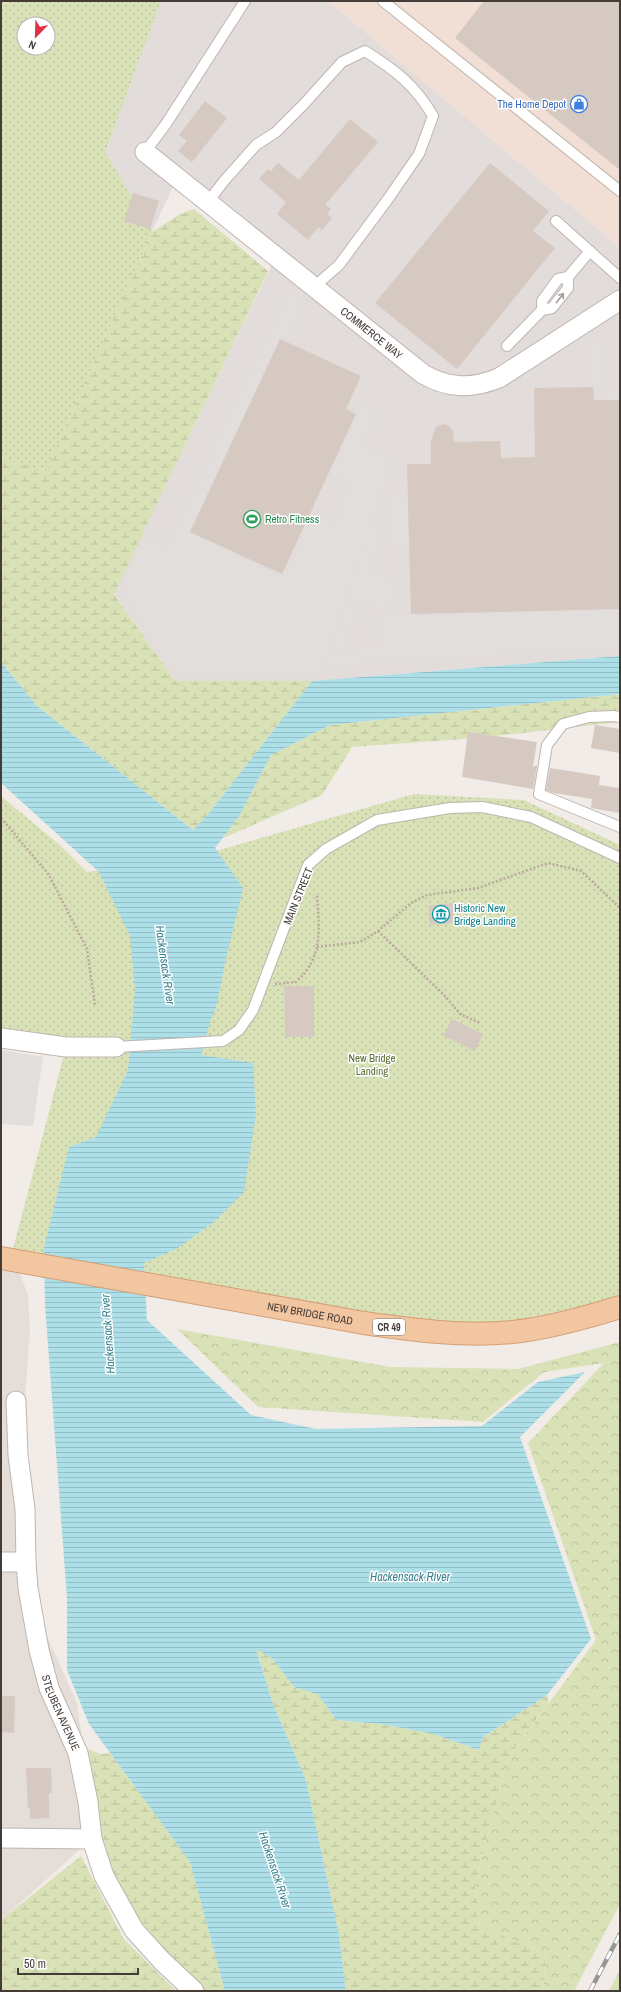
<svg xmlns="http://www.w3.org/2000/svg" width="621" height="1992" font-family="'Archivo Narrow',sans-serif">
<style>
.residential{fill:#e5ddd7}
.commercial{fill:#f1dfd6}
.industrial{fill:#e2dcda}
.grass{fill:url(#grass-dots);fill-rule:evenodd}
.forest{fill:url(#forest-crowns)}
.wetland{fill:url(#wetland-marsh)}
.parking{fill:#e1dedc}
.water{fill:url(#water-rules)}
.building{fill:#d5c9c2}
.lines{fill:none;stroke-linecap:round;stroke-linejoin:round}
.service-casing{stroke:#bfb5af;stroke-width:12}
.minor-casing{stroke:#bfb5af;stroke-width:21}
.primary-casing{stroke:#d59e73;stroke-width:24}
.path{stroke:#bcaa9f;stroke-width:2.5;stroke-dasharray:2 2;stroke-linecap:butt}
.service{stroke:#fff;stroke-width:10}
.minor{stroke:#fff;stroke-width:19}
.primary{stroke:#f2c6a1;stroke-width:22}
.rail-casing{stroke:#969696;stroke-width:4.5}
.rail{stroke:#fff;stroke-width:3;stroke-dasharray:9;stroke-linecap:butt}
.oneway{stroke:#a29e9c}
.labels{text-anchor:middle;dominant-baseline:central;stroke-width:3;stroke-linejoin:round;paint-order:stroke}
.shield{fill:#fff;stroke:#7d7674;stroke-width:1}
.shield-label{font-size:10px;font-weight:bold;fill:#453c38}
.shop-label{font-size:11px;fill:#366cbe;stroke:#fff;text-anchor:end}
.street-label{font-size:11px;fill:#453c38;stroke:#fff}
.leisure-label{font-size:11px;fill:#27864d;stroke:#fff;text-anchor:start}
.culture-label{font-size:11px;fill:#0d838f;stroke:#fff;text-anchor:start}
.park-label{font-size:11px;fill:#596f32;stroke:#fff}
.water-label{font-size:12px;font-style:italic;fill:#37808e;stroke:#fff}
</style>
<defs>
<pattern id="grass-dots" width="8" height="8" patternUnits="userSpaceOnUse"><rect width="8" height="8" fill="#d9e1b6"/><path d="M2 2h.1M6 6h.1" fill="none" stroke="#bcc29d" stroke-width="1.8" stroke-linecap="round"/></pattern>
<pattern id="forest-crowns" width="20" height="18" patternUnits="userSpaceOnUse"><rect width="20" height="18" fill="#d9e1b6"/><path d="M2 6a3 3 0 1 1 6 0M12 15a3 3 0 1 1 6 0" fill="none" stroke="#bcc29d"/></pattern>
<pattern id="wetland-marsh" width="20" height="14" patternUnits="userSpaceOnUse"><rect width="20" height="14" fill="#d9e1b6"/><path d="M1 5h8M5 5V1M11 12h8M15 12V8" fill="none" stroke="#bcc29d"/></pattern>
<pattern id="water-rules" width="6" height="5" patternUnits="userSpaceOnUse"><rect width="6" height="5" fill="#acdfe7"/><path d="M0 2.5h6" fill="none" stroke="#95c0c7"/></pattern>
</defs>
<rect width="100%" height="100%" fill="#f2ece8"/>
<polygon class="residential" points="1,1250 12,1253 28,1295 30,1330 20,1465 38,1616 77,1703 90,1796 86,1844 1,1920"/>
<polygon class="commercial" points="328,1 620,1 620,248"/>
<polygon class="industrial" points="161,1 328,1 620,248 620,656 312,681 175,681 114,593 276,256 177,178 152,232 104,152"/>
<g class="grass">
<path d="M1,1h160l-56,151 47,80 -107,241 -44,-16zM24,24h24v24h-24z"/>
<polygon points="414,794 524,800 620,845 620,1295 608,1301 509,1322 410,1324 12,1253 66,1047 1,1038 1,796 60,845 87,872 202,855"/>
</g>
<g class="forest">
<polygon points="177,1329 391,1367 518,1369 620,1342 620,1904 574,1991 543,1991 546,1953 480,1927 475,1886 507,1759 596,1640 528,1443 604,1363 544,1372 483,1422 258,1407"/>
<polygon points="620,1970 620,1991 609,1991"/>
</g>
<g class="wetland">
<polygon points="194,209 268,271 114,594 175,681 312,681 209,813 193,830 37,706 1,662 1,457 45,472 152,232 180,214"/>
<polygon points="620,694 620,722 476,738 352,747 322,795 223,838 238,818 271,755 330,725"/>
<polygon points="256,1648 272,1658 294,1687 318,1693 336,1720 381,1724 434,1734 478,1750 483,1737 547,1695 549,1702 507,1759 475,1886 480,1927 546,1953 543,1991 346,1991 339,1935 306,1780 273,1704"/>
<polygon points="84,1748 101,1754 110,1753 190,1862 225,1991 199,1991 125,1902 100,1853"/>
<polygon points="81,1856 123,1938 176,1991 1,1991 1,1920"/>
</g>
<g class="parking">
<polygon points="291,294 303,300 188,533 284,579 312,518 333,528 351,484 333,473 363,405 376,412 358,447 389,462 324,664 318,672 316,674 193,678 166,666 124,591 123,586 144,540 167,549"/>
<polygon points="591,344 602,344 604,388 620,387 620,398 602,398 602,386 592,387"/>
<polygon points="394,496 406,496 407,547 381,539 367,572 396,581 387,609 359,600 339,652 383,648 382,617 620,609 620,647 358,662 328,666 369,527 393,535"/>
<polygon points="1,1050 43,1057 33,1126 1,1124"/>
</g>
<polygon class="water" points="620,656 620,694 330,725 271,755 238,818 215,848 243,888 225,963 217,1004 211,1019 201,1055 253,1063 256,1114 244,1192 215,1221 178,1248 144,1263 147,1320 251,1415 316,1429 482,1426 538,1382 585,1372 520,1437 591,1639 547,1695 483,1737 479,1750 434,1734 381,1724 336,1720 318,1694 294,1687 272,1658 256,1649 273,1704 306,1780 339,1935 346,1991 225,1991 190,1862 89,1724 67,1670 67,1598 45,1305 44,1248 69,1147 96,1137 128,1070 135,990 130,936 99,872 1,783 1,662 37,706 193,830 209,813 312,681"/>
<g class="building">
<polygon points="484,1 620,1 620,170 455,38"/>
<polygon points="205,101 227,118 192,162 178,151 187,141 179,135"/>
<polygon points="350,119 378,142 325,205 331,209 327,214 332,218 322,230 318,227 308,240 277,214 286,202 259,179 268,169 271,171 278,163 299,180"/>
<polygon points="490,163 549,211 533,231 555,248 457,369 375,303"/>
<polygon points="133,193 159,201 150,229 124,221"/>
<polygon points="280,339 361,376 346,409 356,414 282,574 190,532"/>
<polygon points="593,387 594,400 620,400 620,609 411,614 407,464 431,464 431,440 436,427 443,424 449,426 453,431 454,442 500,441 501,458 535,457 534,388"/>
<polygon points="595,725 620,729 620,753 591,748"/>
<polygon points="468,732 537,742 533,766 537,766 533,789 462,777"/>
<polygon points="550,768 600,776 599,785 620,788 620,813 591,808 592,799 554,793 546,790"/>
<polygon points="453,903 454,923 430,925 428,906"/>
<polygon points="284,986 314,986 314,1037 285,1037"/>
<polygon points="452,1019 483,1034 475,1051 443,1035"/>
<polygon points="1,1696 15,1696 14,1733 1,1732"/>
<polygon points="26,1768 51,1768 52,1793 49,1793 49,1818 30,1819 30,1808 28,1808"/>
</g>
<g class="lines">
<g class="service-casing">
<g id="service">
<polyline points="383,1 620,191"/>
<polyline points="145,152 166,124 245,1"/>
<path d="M208,202l16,-21 32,-36 20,-13 28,-28 38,-42 23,-11c30,19 50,34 68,65l-14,38 -31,45 -49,66 -25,22"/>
<polyline points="556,221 620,278"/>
<polyline points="542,310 542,301 558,279 568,277 590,251"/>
<polyline points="507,346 542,310 552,308 568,288 568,277"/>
<polyline points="620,717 613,716 589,717 563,724 547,745 539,794 620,827"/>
<polyline points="116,1047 223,1041 239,1030 253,1010 308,865 326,849 377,820 450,808 482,807 531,817 620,858"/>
</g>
</g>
<g class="minor-casing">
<g id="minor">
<path id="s1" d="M145,152l278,222c26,15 49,15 76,4l121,-78"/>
<polyline points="1,1038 66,1047 116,1047"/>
<path id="s2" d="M16,1401l2,54 7,54 1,53 2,26 11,62 10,38 29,65 10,49 4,37 12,37 30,54 28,31 32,30"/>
<polyline points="1,1562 26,1562"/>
<polyline points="1,1838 92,1839"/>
</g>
</g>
<g class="primary-casing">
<g id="primary">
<path id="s3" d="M1,1258l363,65c49,7 99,14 149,9 36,-4 72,-14 107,-25"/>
</g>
</g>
<g class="path">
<polyline points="1,818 49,875 87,949 95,1005"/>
<polyline points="378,931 444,995 460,1014 480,1023"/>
<polyline points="317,947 360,942 378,931 411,903 427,895 478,888 548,863 581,871 620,908"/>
<path d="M275,984l21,-2c28,-25 23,-54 21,-88"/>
</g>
<use href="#service" class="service"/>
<use href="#minor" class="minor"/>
<use href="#primary" class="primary"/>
<g class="rail-casing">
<polyline id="rail" points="590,1991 620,1934"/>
</g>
<use href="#rail" class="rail"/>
</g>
<defs><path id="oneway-shaft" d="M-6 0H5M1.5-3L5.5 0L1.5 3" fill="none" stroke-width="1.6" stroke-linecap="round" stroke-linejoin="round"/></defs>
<use class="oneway" href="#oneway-shaft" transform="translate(560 298) rotate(-52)"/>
<defs>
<g id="shop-ring" transform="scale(0.9)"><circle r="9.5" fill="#fff" stroke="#3f7fe0" stroke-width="1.5"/><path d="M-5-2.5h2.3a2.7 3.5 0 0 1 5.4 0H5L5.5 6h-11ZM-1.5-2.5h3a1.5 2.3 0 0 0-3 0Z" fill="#3f7fe0"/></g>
<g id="stadium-ring" transform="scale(0.9)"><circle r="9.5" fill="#fff" stroke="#2e9e5b" stroke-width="1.5"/><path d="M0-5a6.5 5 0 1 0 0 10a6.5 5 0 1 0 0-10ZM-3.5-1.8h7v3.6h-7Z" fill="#2e9e5b"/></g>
<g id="museum-ring" transform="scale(0.9)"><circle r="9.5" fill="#fff" stroke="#0f9aa8" stroke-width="1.5"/><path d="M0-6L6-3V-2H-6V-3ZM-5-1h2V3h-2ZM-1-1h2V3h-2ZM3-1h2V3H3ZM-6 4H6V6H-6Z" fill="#0f9aa8"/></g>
</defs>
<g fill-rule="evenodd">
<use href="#shop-ring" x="579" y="104"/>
<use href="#stadium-ring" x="252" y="519"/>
<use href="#museum-ring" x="441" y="914"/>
</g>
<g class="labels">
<rect class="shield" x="373" y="1319" width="32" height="16" rx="3"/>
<g class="shield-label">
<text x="389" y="1327">CR 49</text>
</g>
<g class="shop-label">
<text x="566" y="104">The Home Depot</text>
</g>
<g class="street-label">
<text stroke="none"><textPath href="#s1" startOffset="290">COMMERCE WAY</textPath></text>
<text transform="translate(298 896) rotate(-68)">MAIN STREET</text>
<text stroke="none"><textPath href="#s3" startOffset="314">NEW BRIDGE ROAD</textPath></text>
<text stroke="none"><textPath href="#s2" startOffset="317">STEUBEN AVENUE</textPath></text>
</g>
<g class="leisure-label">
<text x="265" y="519">Retro Fitness</text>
</g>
<g class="culture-label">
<text x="454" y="908">Historic New<tspan x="454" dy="13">Bridge Landing</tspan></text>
</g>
<g class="park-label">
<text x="372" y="1058">New Bridge<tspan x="372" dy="13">Landing</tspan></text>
</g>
<g class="water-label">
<text transform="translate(165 965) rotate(82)">Hackensack River</text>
<text transform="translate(108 1334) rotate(-94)">Hackensack River</text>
<text x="410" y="1577">Hackensack River</text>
<text transform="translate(275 1870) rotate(72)">Hackensack River</text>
</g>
</g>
<rect width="621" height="1992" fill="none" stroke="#453c38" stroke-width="4"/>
<g transform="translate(36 36) rotate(203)"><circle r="19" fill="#ffffff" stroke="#b5b1af"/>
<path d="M0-3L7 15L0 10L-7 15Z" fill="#e03144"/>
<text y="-6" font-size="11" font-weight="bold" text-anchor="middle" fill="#453c38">N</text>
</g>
<path d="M18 1968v6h120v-6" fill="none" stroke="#453c38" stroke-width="2"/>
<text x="24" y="1968" font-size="12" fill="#453c38" stroke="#ffffff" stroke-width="3" paint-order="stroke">50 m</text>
</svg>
